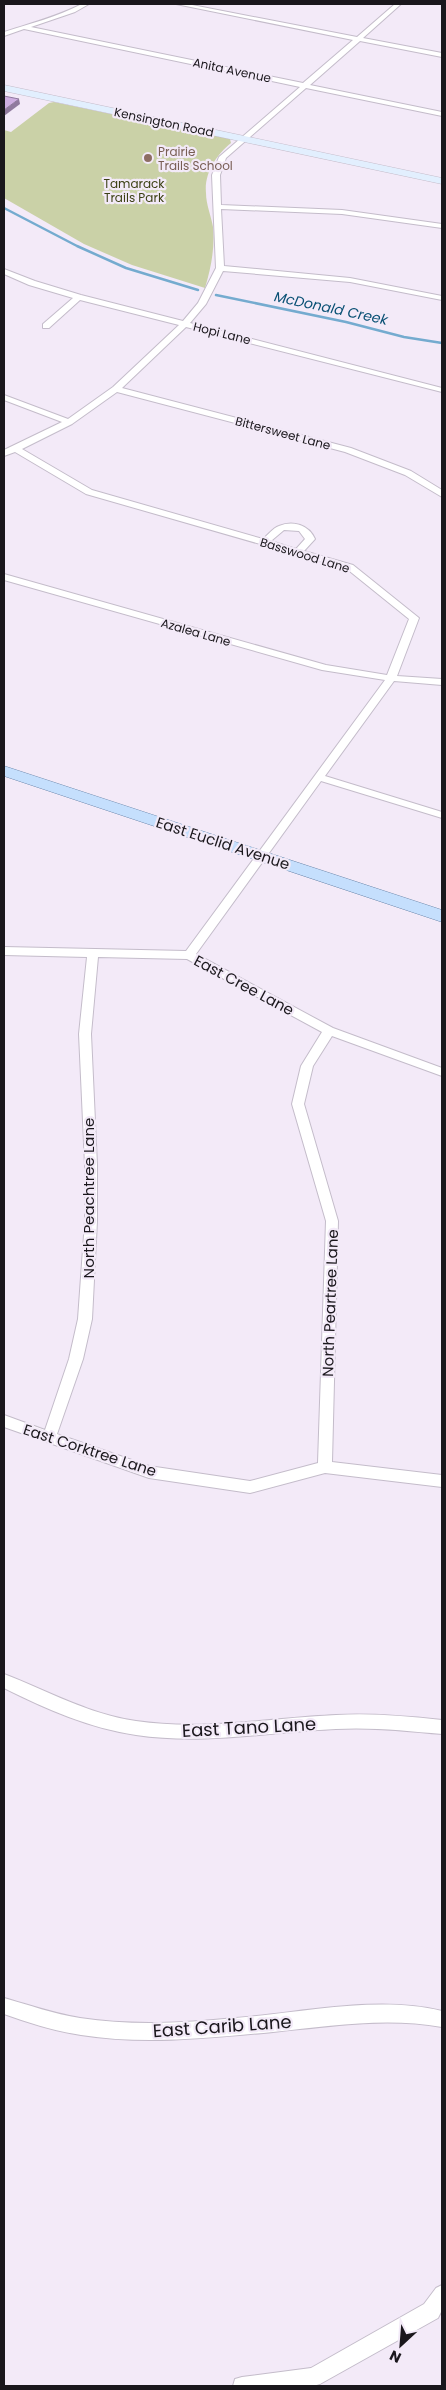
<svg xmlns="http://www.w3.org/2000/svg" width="446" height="2390" font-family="Poppins,sans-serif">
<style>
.green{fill:#cad1a7}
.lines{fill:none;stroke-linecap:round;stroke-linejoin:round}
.stream{stroke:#74abcf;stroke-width:2.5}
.street-casing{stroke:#c4bcca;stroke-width:2}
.secondary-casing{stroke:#c4bcca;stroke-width:1}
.primary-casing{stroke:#708bae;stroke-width:1}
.street{fill:#fff;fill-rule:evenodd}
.secondary{fill:#e2effe;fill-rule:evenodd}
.primary{fill:#c5dffd;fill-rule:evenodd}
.shaded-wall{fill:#907a9e}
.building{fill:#ceaee1;stroke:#907a9e}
.education-dot{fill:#8d6e63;stroke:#f3eaf8;stroke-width:2}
.labels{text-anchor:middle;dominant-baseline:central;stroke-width:4.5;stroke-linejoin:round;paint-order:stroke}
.far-street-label{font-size:12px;fill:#1a171c;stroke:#f3eaf8}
.far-education-label{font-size:12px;fill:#785e54;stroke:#f3eaf8;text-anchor:start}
.far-park-label{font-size:12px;fill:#3c4114;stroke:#f3eaf8}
.far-water-label{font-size:14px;font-style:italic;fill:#095074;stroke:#f3eaf8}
.street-label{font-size:15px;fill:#1a171c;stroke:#f3eaf8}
.near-street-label{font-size:18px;fill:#1a171c;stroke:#f3eaf8}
</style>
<rect width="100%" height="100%" fill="#f3eaf8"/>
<path class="green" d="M54,102l176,37 1,4c-14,11 -27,30 -25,50 0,11 5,23 7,34 2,21 -2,41 -8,61l-73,-23 -48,-21 -80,-46v-68l7,2 38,-29z"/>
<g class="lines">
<g class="stream">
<polyline points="4,208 77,246 126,268 198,290"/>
<polyline points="216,295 346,322 404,337 442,343"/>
</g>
<g class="street-casing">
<g id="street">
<path d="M82,4h7l-14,8 -44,15 272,56 50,-43 -177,-36h11l170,33 38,-33h6l-38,34 79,15v4l-82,-16 -50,44 132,27v4l-136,-28 -80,70 -6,17 1,30 121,5 100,14v4l-100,-14 -121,-5 3,57 126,12 92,18v4l-92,-18 -127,-11 -17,33 -16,19 252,65v4l-256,-65 -64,61 229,60 60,23 31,19v7l-37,-22 -60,-23 -228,-60 -45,32 -50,25 70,41 171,49c5,-4 10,-11 16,-13 14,-6 30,-1 36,13l-11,12 49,14 66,53 -22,58 45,3v6l-48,-4 -69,95 117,36v6l-121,-37 -125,173 137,74 109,40v8l-110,-40 -19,30 -9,38 34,117 -6,241 110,13v12l-117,-14 -75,20 -101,-15 -145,-51v-12l41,15 24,-71 9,-40 7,-98v-56l-6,-131 8,-77 -83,-2v-8l182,4 199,-271 -63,-10 -318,-90v-6l322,91 61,10 22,-56 -62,-50 -261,-75 -71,-42 -11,4v-6l58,-28 -58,-22v-5l64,24 45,-32 66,-62 -99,-25 -31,28h-6v-4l30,-26 -44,-13 -25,-11v-5l31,12 46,14 102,26 15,-18 18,-35 -4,-93 7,-18 81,-70 -276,-58 -20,7v-4c25,-8 53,-15 78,-28zM284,530l15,1 6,8 -9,10 -25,-8zM98,957l89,2 135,73 -21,34 -9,38 34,117 -8,242 -68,18 -101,-15 -92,-32 26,-75 9,-40 5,-98v-56l-6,-131z"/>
<path d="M4,1674c44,17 84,40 132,47 67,10 133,-3 200,-6 36,-2 70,1 106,5v14c-35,-3 -70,-7 -106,-5 -67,3 -133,16 -200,6 -47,-7 -90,-26 -132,-47z"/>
<path d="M4,1998c25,7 50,16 76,20 52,8 104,5 155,0 66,-5 143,-23 207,-7v16c-56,-10 -112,-1 -169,5 -64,6 -129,13 -192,3 -27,-4 -52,-12 -77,-21z"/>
<polygon points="442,2285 442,2310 438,2318 320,2384 313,2386 233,2386 235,2379 242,2377 311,2368 424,2304 436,2288"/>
</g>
</g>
<g class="secondary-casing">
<polygon id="secondary" points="4,85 442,178 442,184 4,91"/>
</g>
<g class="primary-casing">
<polygon id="primary" points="4,766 442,910 442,922 4,776"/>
</g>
<use href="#street" class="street"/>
<use href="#secondary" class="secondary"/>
<use href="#primary" class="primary"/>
</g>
<polygon class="shaded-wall" points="19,99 20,104 4,116 4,110"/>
<polygon class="building" points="4,96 19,99 4,110"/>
<circle class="education-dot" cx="148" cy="158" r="5"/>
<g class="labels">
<g class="far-street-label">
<text transform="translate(232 70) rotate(12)">Anita Avenue</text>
<text transform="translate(164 122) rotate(12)">Kensington Road</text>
<text transform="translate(222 333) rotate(14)">Hopi Lane</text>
<text transform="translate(283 433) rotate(15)">Bittersweet Lane</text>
<text transform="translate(305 555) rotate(17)">Basswood Lane</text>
<text transform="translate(196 632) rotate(16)">Azalea Lane</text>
</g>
<g class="far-education-label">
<text x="158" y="151">Prairie<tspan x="158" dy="14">Trails School</tspan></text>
</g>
<g class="far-park-label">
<text x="134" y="183">Tamarack<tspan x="134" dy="14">Trails Park</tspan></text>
</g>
<g class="far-water-label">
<text transform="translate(331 308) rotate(12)">McDonald Creek</text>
</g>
<g class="street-label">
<text transform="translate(223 843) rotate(18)">East Euclid Avenue</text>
<text transform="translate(244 985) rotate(28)">East Cree Lane</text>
<text transform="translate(88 1198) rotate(-90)">North Peachtree Lane</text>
<text transform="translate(330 1303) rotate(-88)">North Peartree Lane</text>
<text transform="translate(90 1450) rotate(18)">East Corktree Lane</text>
</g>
<g class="near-street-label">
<text transform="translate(249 1727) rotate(-3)">East Tano Lane</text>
<text transform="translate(222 2026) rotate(-4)">East Carib Lane</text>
</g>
</g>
<rect width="446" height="2390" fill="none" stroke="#1a171c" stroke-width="10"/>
<g transform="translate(401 2345) rotate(206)" stroke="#f3eaf8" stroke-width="4" paint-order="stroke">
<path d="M0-4L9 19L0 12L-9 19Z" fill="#1a171c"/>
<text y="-8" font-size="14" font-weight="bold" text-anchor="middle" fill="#1a171c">N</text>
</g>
</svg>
